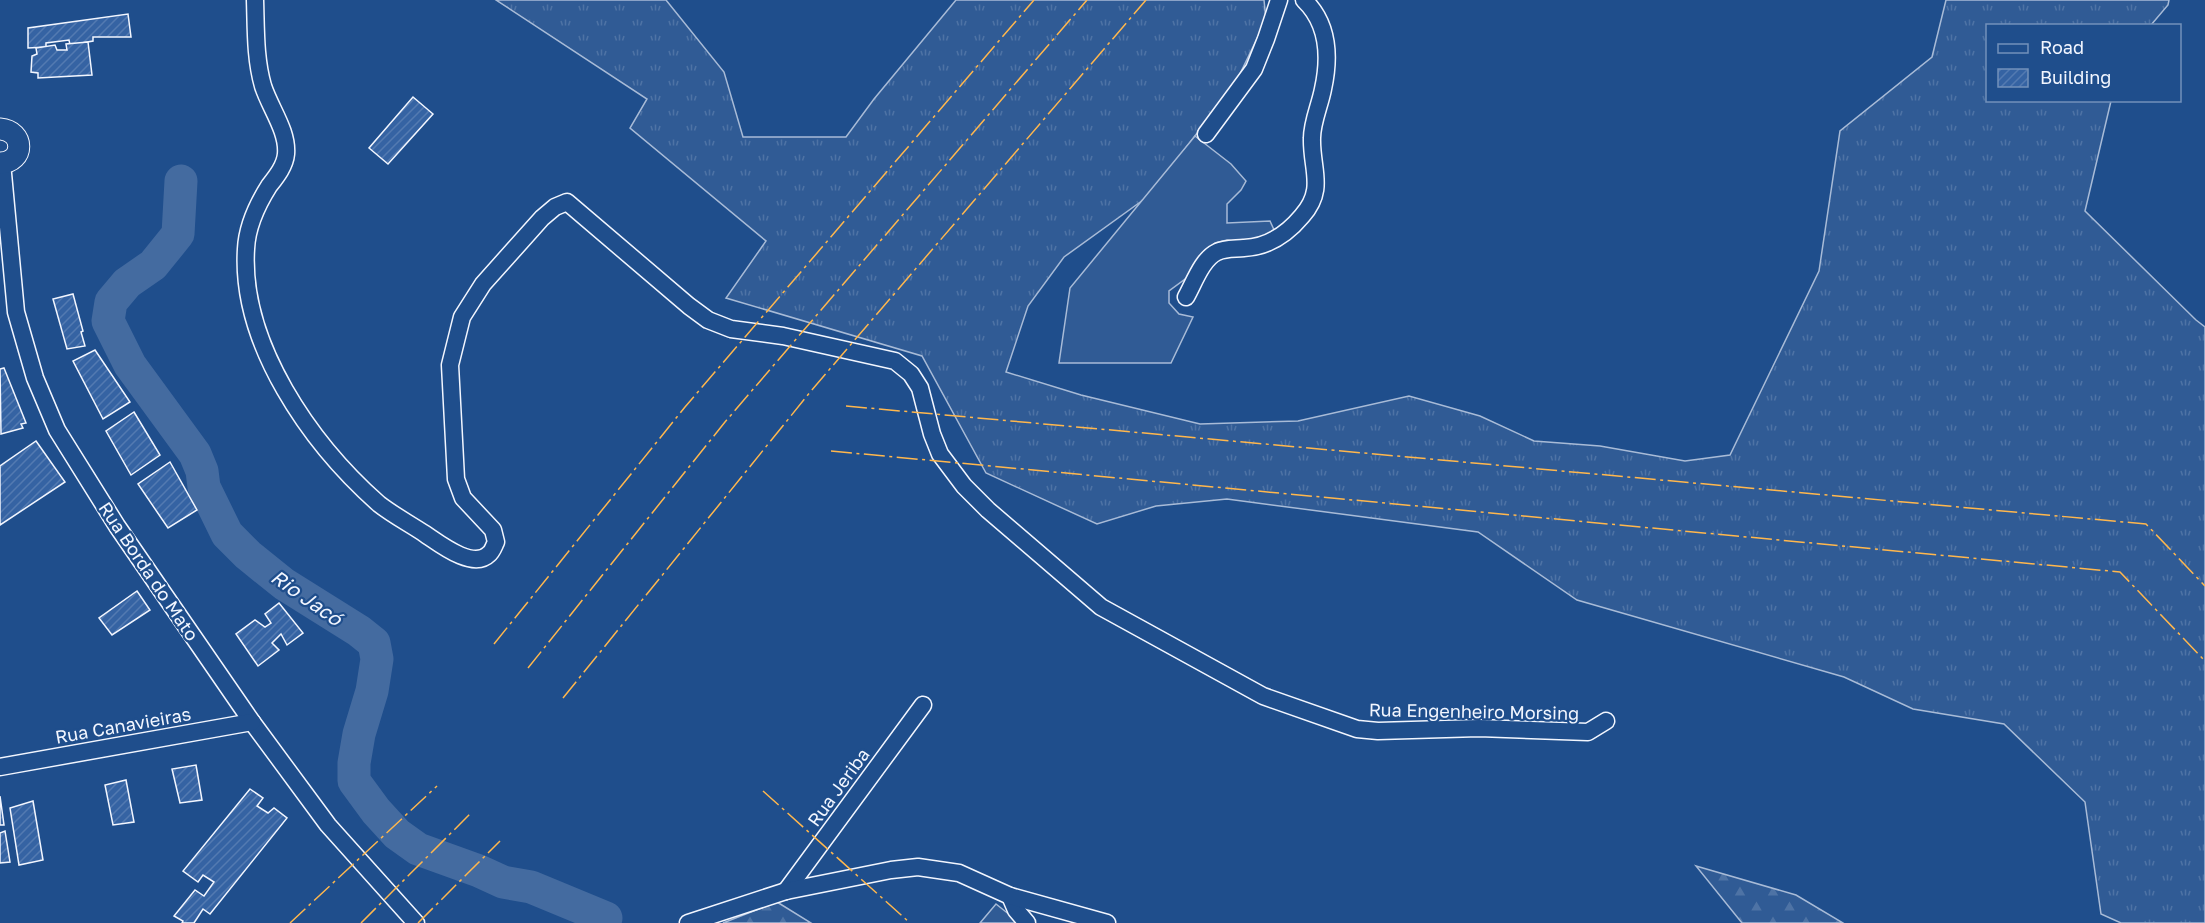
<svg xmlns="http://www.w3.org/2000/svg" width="2205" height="923" font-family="'Golos Text',sans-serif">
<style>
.grass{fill:url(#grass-tufts);stroke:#a8bbd7;stroke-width:1.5}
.forest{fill:url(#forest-firs);stroke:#a8bbd7;stroke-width:1.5}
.built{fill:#305b95;stroke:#a8bbd7;stroke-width:1.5}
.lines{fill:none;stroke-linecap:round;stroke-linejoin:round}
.river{stroke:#446ba0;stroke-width:33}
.building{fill:url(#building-hatch);stroke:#f2f6ff;stroke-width:1.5}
.minor-casing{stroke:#f2f6ff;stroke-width:19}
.tertiary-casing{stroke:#f2f6ff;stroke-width:23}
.minor{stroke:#1f4e8c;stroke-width:16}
.tertiary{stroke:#1f4e8c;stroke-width:21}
.power{stroke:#ffb74d;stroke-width:1.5;stroke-dasharray:21 4.5 3 4.5;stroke-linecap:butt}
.labels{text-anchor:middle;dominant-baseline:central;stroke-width:4.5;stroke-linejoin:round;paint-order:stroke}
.street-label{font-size:18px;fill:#f2f6ff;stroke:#1f4e8c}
.water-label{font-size:20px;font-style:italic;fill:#f2f6ff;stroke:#1f4e8c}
</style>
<defs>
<pattern id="grass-tufts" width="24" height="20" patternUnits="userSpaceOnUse" patternTransform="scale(1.5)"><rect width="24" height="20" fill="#305b95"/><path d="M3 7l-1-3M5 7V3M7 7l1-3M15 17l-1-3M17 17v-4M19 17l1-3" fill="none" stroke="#4e73a5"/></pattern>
<pattern id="forest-firs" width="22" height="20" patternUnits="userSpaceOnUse" patternTransform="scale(1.5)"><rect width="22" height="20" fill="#305b95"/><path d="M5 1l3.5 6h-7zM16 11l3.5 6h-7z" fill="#4e73a5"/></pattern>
<pattern id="building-hatch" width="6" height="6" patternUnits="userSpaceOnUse" patternTransform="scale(1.5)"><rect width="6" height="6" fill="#3563a3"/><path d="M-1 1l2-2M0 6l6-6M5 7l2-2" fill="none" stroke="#537ab1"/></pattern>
</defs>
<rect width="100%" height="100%" fill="#1f4e8c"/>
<polygon class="grass" points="496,0 666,0 724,72 743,137 846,137 874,99 956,0 1264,0 1266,20 1236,82 1150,195 1064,257 1028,306 1006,372 1081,395 1200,424 1298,421 1409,396 1480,416 1534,441 1600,446 1685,461 1730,455 1819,271 1840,131 1932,57 1946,0 2169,0 2168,5 2151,25 1988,26 1988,100 2111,101 2085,211 2196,320 2205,327 2205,923 2121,923 2101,914 2085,802 2004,724 1913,709 1844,677 1577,600 1478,532 1227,499 1156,506 1097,524 986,473 922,356 726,298 766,241 630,128 647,99"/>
<g class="forest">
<polygon points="1696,866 1796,895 1843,923 1742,923"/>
<polygon points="777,902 811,923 723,923"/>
</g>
<g class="built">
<polygon points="1195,136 1231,164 1246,181 1241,190 1227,204 1227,223 1270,221 1275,232 1243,243 1227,240 1215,243 1203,253 1196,271 1169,291 1169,303 1179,314 1193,317 1171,363 1059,363 1070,288"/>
<polygon points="996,904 1020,923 980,923"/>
</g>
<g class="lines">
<polyline class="river" points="181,181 178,234 153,265 127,283 111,302 108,321 130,365 195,454 202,471 204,487 227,534 248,555 284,584 359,631 374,643 377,659 372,691 359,734 354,763 354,781 376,811 397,834 418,849 479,871 503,882 531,887 606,918"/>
</g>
<g class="building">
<polygon points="128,14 131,37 93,37 93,41 70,45 69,40 46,43 46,47 28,48 28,28"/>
<polygon points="88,42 92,75 38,78 38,73 31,72 32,56 37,54 36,48 55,45 57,50 67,50 66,44"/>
<polygon points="413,97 433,114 388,164 369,148"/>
<polygon points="73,294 83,331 81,332 85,346 67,349 53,299"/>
<polygon points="95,350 130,402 103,419 73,361"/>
<polygon points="4,368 26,423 21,424 23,428 1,434 0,369"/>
<polygon points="134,412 160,455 131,475 106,431"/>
<polygon points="36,441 65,482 0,525 0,466"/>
<polygon points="170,462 197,510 168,528 138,484"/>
<polygon points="137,591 150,610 112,635 99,618"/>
<polygon points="279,603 303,633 287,645 281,634 272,643 279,650 258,666 236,634 255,620 265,627 271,623 265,614"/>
<polygon points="196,765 202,800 180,803 172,769"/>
<polygon points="126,780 134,822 113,825 105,785"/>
<polygon points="250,789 263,798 257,806 268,813 274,808 287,818 210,914 203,909 194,923 182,923 183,921 174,916 195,890 204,896 214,882 203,875 198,882 183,871"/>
<polygon points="0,796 4,825 0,825"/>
<polygon points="33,801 43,860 19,865 10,808"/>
<polygon points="5,831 10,862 0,863 0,833"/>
</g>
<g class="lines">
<g class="minor-casing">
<g id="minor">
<path d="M255,0c1,29 0,58 8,86 7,22 25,45 23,68 -1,12 -10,23 -17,32 -12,19 -22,40 -23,63 -6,95 65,195 133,255 14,11 31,20 46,30 15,10 48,36 64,20 3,-2 5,-8 7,-12l-3,-12 -30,-32 -7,-19 -6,-114 12,-48 21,-33 59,-66 13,-11 12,-5 122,104 19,14 23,9 52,7 112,25 16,13 9,14 12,46 8,20 24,32 24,24 113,97 162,89 94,33 21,2 101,-3 109,4 18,-11"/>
<polyline points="1206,134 1254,69 1266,39 1279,0"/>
<polyline points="2,163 16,312 35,378 57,430 117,526 252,722 328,825 416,923"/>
<path d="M1186,297c8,-14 16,-38 31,-45 8,-4 18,-3 27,-4 24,-1 43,-14 58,-32 24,-27 9,-47 10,-78 0,-16 8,-33 11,-49 7,-32 6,-65 -19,-89"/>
<polyline points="0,767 252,722"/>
<polyline points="786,891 923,705"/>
<polyline points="1010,896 1016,910 1027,923"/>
<polyline points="688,923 786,891 891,870 918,867 959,873 1010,896 1107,923"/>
</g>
</g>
<g class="tertiary-casing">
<path id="tertiary" d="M0,129c25,2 25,33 0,34"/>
</g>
<use href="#minor" class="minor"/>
<use href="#tertiary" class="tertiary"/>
<g class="power">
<polyline points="846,406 2146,524 2205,586"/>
<polyline points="831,451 2120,572 2205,661"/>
<polyline points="494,644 685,407 1034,0"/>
<polyline points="528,668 725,422 1087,0"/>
<polyline points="563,698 811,391 1146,0"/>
<polyline points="763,791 910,923"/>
<polyline points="290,923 437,786"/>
<polyline points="361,923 470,814"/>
<polyline points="418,923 500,841"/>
</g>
</g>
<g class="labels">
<g class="street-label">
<text transform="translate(149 571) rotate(56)">Rua Borda do Mato</text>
<text transform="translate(1474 711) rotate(1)">Rua Engenheiro Morsing</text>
<text transform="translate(123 725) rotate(-10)">Rua Canavieiras</text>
<text transform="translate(838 787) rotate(-54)">Rua Jeriba</text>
</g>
<g class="water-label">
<text transform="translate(307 597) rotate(35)">Rio Jacó</text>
</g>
</g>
<rect x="1986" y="24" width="195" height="78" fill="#1f4e8c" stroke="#7391ba" stroke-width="1.5"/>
<rect x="1998" y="44" width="30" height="9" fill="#1f4e8c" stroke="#7391ba" stroke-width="1.5"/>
<text x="2040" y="54" font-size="18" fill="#f2f6ff">Road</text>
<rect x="1998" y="69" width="30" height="18" fill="url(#building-hatch)" stroke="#7391ba" stroke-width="1.5"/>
<text x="2040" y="84" font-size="18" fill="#f2f6ff">Building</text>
</svg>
